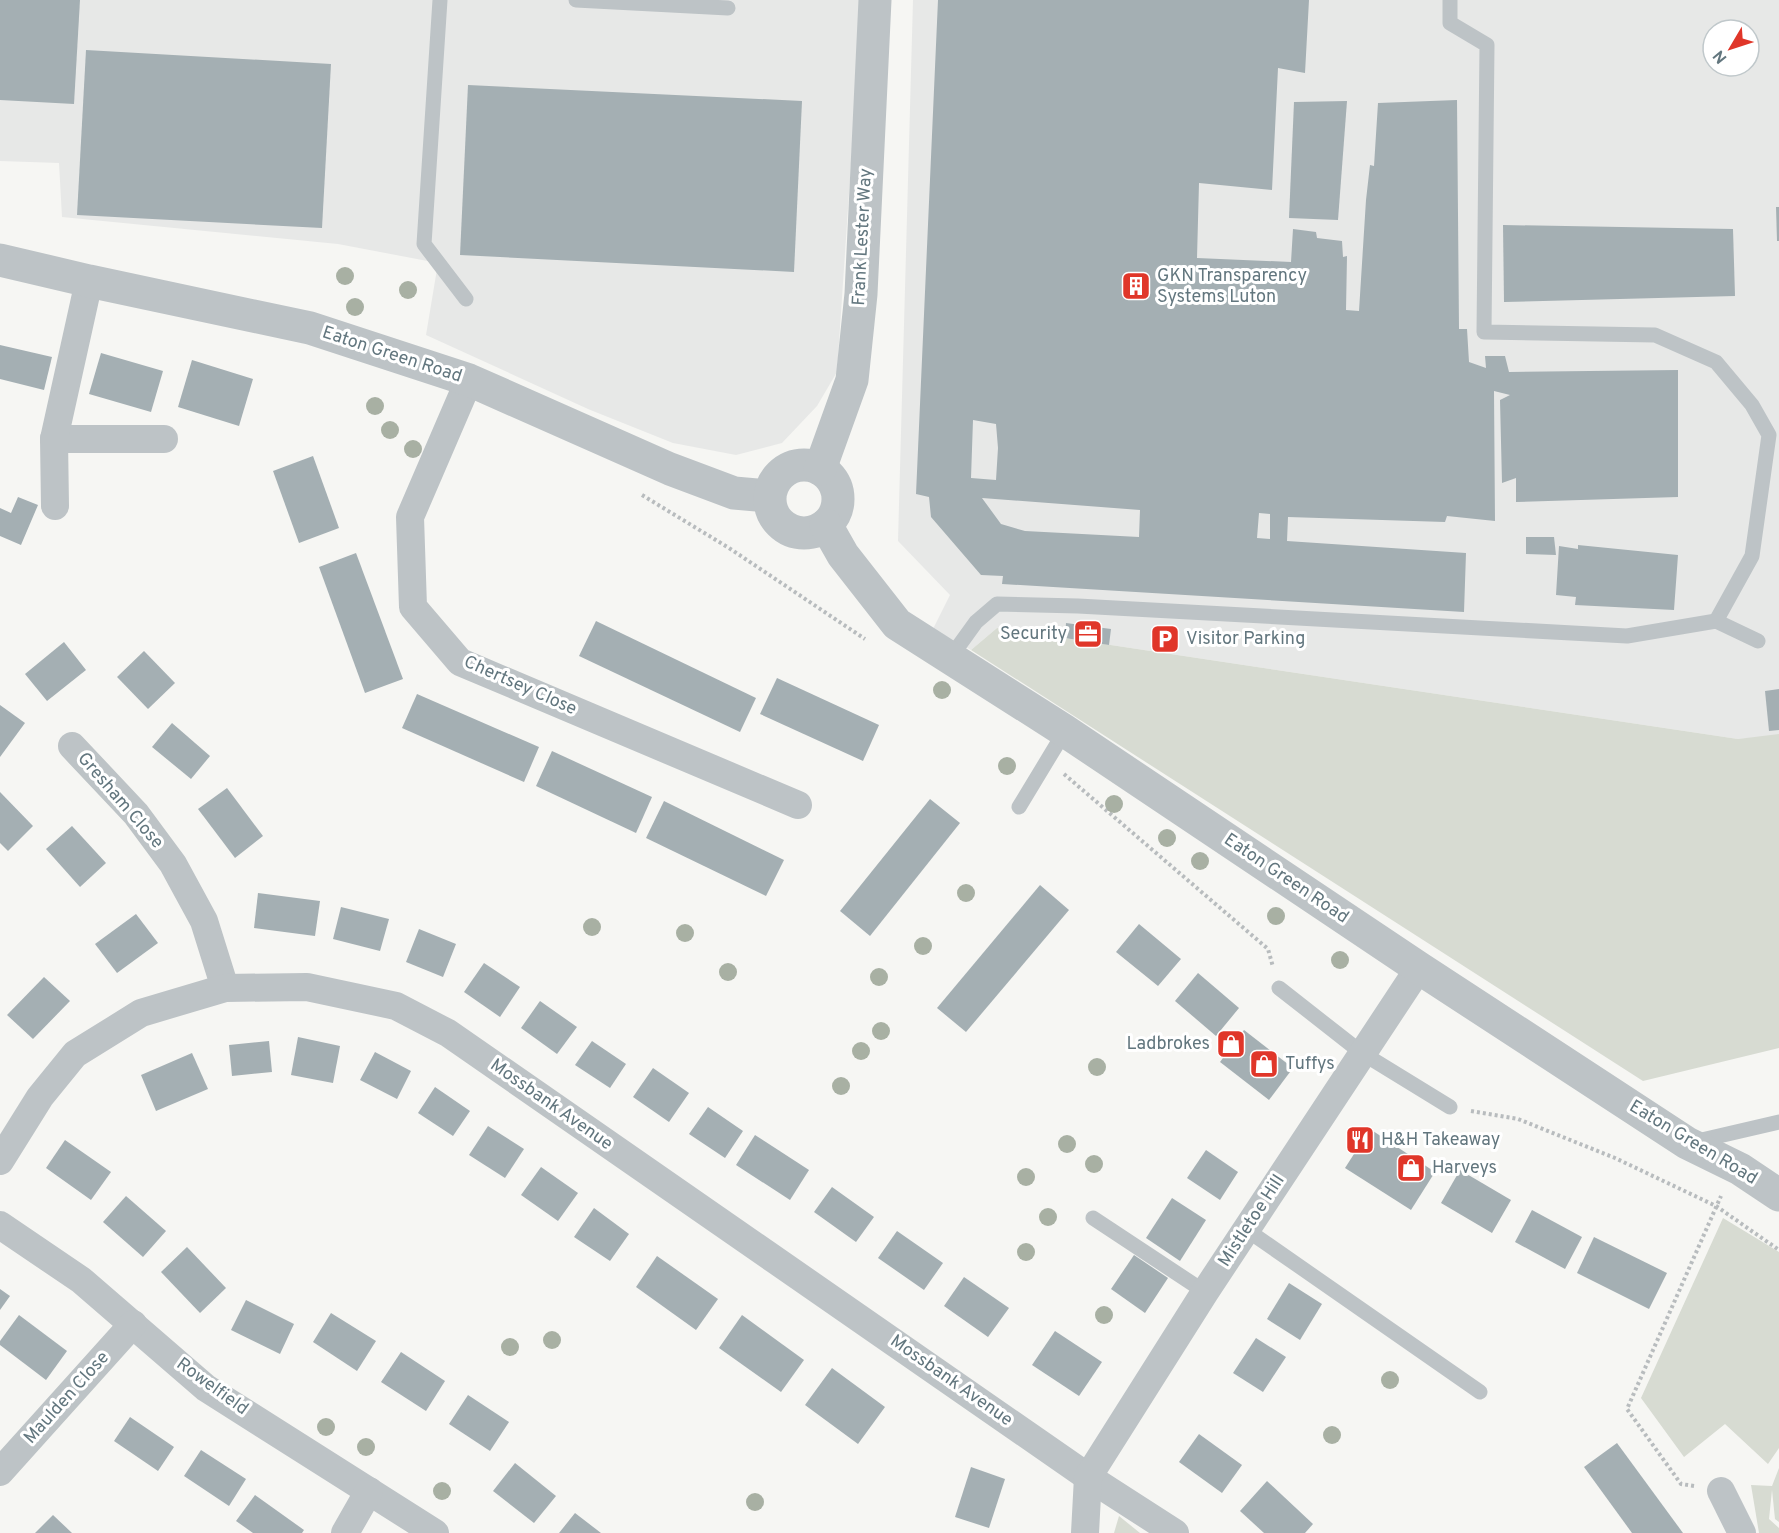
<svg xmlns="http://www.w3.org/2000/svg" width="1779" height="1533" font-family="Overpass,sans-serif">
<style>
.built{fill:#e7e8e7;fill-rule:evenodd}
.green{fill:#d7dbd2}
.building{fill:#a4afb3;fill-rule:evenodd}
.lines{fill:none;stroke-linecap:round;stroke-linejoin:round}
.path{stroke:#b8bcbe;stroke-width:4;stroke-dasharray:3 3;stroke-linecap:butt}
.service{stroke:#bdc3c6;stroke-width:15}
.minor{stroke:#bdc3c6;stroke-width:28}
.tertiary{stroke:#bdc3c6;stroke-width:33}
.tree{fill:#a8b0a3}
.labels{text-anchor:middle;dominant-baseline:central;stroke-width:6;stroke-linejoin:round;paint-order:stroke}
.street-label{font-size:18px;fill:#62767e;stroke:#fff}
.poi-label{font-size:18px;fill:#62767e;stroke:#fff;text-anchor:start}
</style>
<rect width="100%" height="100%" fill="#f6f6f3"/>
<g class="built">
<polygon points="0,0 862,0 837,372 817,406 782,443 736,455 673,443 588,409 426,335 438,263 338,244 62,217 59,163 0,161"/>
<path d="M913,0h866v737l-41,2 -741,-111 -26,22 -38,-21 17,-34 -52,-54zM1713,30h36v36h-36z"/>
</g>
<g class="green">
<polygon points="997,628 1738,739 1779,734 1779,1048 1643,1081 971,650"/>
<polygon points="1723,1218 1779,1252 1779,1448 1768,1464 1725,1424 1684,1457 1641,1398"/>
<polygon points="1779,1468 1779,1522 1775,1519 1772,1490 1769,1519 1779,1528 1779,1533 1759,1533 1751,1485 1772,1486"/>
<polygon points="1119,1516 1140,1533 1114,1533"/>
</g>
<g class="building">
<polygon points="0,0 80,0 74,104 0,100"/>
<path d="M938,0h371l-4,73 -27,-5 -6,122 -73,-7 -2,75 94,4 2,-33 23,3 1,6 25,3 1,16 4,-1 -1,54 13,1 7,-111 4,-35 4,1 4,-63 79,-3 2,229h8l2,33 17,6 -1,-12h20l4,16 169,-2v127l-162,5v-24l-14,5 -2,-83 10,-5 -16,-4 1,130 -48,-5 -2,6 -157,-5 -1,24 179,12 -2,59 -462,-28 1,-8 -22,-1 -50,-58 -2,-20 -13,-3zM973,420l23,4 2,24 -2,32 -25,-2zM982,498l158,12 -1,27 -114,-6 -24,-7zM1259,513l11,1v25l-13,-1z"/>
<polygon points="86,50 331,64 322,228 77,215"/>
<polygon points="468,85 802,101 794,272 460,255"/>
<polygon points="1347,101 1338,220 1289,218 1294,102"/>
<polygon points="1776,207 1779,207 1779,241 1777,241"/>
<polygon points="1503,225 1733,229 1735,296 1504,302"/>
<polygon points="0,345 52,357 44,390 0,379"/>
<polygon points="101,353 163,371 151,412 89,394"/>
<polygon points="192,360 253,379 239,426 178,407"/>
<polygon points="313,456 339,528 299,543 273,471"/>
<polygon points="18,497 38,505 21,545 0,536 0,508 11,513"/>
<polygon points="1526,537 1554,537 1556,555 1526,554"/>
<polygon points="1578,545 1678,555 1674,610 1575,605 1576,597 1556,595 1559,546 1578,549"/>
<polygon points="356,553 403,679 365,693 319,567"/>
<polygon points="596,621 756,698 740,732 579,656"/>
<polygon points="1066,623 1111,629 1109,645 1065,638"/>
<polygon points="64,642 86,670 47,701 25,674"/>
<polygon points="144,651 175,683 148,709 117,677"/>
<polygon points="777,678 879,725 863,761 760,714"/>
<polygon points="1779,689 1779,730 1769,731 1765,691"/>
<polygon points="417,694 539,747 524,782 402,728"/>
<polygon points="0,705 25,723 0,757"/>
<polygon points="172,723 210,756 191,779 152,747"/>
<polygon points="552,751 652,797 636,833 536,786"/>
<polygon points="227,788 263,836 235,858 198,809"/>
<polygon points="0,792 33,826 8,851 0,843"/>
<polygon points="930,799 960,823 870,936 840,911"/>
<polygon points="664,801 784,860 766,896 646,838"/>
<polygon points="72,826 106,863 80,887 46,849"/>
<polygon points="1040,885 1069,910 966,1032 937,1008"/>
<polygon points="258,893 320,901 315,936 254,928"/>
<polygon points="341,907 389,919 380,951 333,939"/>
<polygon points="136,914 158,943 117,973 95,944"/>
<polygon points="1139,924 1181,959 1158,986 1116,952"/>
<polygon points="419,929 456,944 443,977 406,962"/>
<polygon points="484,963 520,987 500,1017 464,992"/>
<polygon points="1198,973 1239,1008 1216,1036 1175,1001"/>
<polygon points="44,977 70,1001 33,1039 7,1015"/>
<polygon points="540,1001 577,1027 557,1054 521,1028"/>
<polygon points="1244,1030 1293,1068 1269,1100 1220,1062"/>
<polygon points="298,1037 340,1046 333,1083 291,1075"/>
<polygon points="269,1041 272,1072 232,1076 229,1045"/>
<polygon points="592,1041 626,1064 610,1088 575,1065"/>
<polygon points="375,1052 411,1071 397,1099 360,1080"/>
<polygon points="192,1053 208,1089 156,1111 141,1075"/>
<polygon points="653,1068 689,1093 669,1122 633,1097"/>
<polygon points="435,1087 470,1111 453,1136 418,1113"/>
<polygon points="708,1107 743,1131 725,1158 689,1134"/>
<polygon points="488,1126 524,1149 505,1178 469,1155"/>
<polygon points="1370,1129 1435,1172 1411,1210 1345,1168"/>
<polygon points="755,1135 809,1170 790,1200 736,1165"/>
<polygon points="65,1140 111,1172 91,1200 46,1168"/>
<polygon points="1206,1150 1238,1172 1220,1200 1187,1178"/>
<polygon points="541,1167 578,1193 558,1221 521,1195"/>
<polygon points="1460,1170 1511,1200 1492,1233 1441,1203"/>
<polygon points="832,1187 874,1217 856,1242 814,1212"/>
<polygon points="126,1196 166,1231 143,1257 103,1222"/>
<polygon points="1172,1198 1206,1220 1180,1261 1146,1238"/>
<polygon points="594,1208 629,1234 610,1261 574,1237"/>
<polygon points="1532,1210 1582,1237 1565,1269 1515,1242"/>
<polygon points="897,1231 943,1263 924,1290 878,1258"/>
<polygon points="1594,1237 1667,1273 1649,1309 1577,1273"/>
<polygon points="187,1247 226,1288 200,1313 161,1272"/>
<polygon points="1134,1255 1168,1278 1145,1313 1111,1289"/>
<polygon points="657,1256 718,1299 696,1330 636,1287"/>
<polygon points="964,1277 1009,1308 988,1337 944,1306"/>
<polygon points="1289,1283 1322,1304 1300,1340 1267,1319"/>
<polygon points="0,1289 10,1296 0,1310"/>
<polygon points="246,1300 294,1324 280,1354 231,1330"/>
<polygon points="331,1313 376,1341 357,1371 313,1342"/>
<polygon points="19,1315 67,1351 46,1380 0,1345 0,1341"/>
<polygon points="742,1315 804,1360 781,1392 719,1348"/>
<polygon points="1055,1331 1102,1362 1079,1396 1032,1365"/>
<polygon points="1256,1338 1286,1357 1263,1392 1233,1373"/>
<polygon points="401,1352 445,1381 426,1411 381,1382"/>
<polygon points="832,1368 885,1407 858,1444 805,1405"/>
<polygon points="468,1395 509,1422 490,1451 449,1424"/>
<polygon points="130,1417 174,1447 158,1471 114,1441"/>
<polygon points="1199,1434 1242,1465 1222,1493 1179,1462"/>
<polygon points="1617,1443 1683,1533 1632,1533 1584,1467"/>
<polygon points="201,1450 246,1479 229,1506 184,1476"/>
<polygon points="515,1463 556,1496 534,1523 493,1491"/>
<polygon points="971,1467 1005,1479 989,1528 955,1517"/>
<polygon points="1267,1481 1313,1524 1305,1533 1264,1533 1240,1511"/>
<polygon points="255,1495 304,1530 302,1533 253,1533 236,1521"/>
<polygon points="575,1513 601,1533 559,1533"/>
<polygon points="53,1515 72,1533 35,1533"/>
</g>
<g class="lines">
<g class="path">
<polyline points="642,495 729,548 865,639"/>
<polyline points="1064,774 1268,949 1273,967"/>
<polyline points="1471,1111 1518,1119 1615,1158 1716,1206 1779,1250"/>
<polyline points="1694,1486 1681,1484 1627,1409 1721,1196"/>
</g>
<g class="service">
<polyline points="440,0 424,244 466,299"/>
<polyline points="576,0 728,8"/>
<polyline points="1450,0 1450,23 1487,45 1484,332 1655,335 1716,362 1752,405 1769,435 1752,556 1716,621"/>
<polyline points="950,658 976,622 997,604 1078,606 1627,636 1716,621 1758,641"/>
<polyline points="1019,807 1065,731"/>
<polyline points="1279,988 1362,1053 1450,1107"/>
<polyline points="1693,1142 1779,1122"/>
<polyline points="1093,1218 1205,1292"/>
<polyline points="1247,1230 1480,1392"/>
</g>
<g class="minor">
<polyline points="469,380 410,517 413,607 460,662 798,805"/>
<polyline points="54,439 164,439"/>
<polyline points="55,506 54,439 89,281"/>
<polyline points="72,746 136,814 173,864 204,921 225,988"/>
<polyline points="0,1161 40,1097 75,1054 141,1013 225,988 307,987 396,1006 448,1033 1088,1477 1175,1533"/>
<polyline points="0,1225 81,1280 206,1388 435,1533"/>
<polyline points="0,1472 133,1324"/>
<polyline points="1721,1491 1742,1533"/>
<polyline points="345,1533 369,1491"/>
<polyline points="1085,1533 1088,1477 1205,1292 1419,968"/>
</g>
<g class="tertiary">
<polyline points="0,260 89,281 310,328 469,380 670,469 734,493 769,496"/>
<circle cx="804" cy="499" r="34"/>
<polyline points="820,469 852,380 861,294 875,0"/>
<polyline points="826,525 843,555 897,624 1065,731 1419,968 1687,1143 1740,1169 1779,1195"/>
</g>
</g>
<g class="tree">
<circle cx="345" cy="276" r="9"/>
<circle cx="408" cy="290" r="9"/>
<circle cx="355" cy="307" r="9"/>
<circle cx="375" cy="406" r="9"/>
<circle cx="390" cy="430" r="9"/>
<circle cx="413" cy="449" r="9"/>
<circle cx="942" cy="690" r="9"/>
<circle cx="1007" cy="766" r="9"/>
<circle cx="1114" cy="804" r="9"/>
<circle cx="1167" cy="838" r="9"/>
<circle cx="1200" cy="861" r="9"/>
<circle cx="966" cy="893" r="9"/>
<circle cx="1276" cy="916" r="9"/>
<circle cx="592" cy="927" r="9"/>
<circle cx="685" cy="933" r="9"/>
<circle cx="923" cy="946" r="9"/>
<circle cx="1340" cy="960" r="9"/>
<circle cx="728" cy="972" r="9"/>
<circle cx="879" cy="977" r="9"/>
<circle cx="881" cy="1031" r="9"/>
<circle cx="861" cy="1051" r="9"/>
<circle cx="1097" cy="1067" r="9"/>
<circle cx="841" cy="1086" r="9"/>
<circle cx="1067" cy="1144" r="9"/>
<circle cx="1094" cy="1164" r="9"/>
<circle cx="1026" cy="1177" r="9"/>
<circle cx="1048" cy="1217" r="9"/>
<circle cx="1026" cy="1252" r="9"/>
<circle cx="1104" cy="1315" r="9"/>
<circle cx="552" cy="1340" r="9"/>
<circle cx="510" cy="1347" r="9"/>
<circle cx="1390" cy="1380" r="9"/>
<circle cx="326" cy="1427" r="9"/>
<circle cx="1332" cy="1435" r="9"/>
<circle cx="366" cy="1447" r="9"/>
<circle cx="442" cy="1491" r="9"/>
<circle cx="755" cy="1502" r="9"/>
</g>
<defs>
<g id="building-square" transform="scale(1.5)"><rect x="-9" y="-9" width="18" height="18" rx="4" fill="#e03629" stroke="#fff"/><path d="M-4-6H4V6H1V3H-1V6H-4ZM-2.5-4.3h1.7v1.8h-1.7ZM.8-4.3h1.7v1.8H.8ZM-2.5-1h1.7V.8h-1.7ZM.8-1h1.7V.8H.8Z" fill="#fff"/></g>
<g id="office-square" transform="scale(1.5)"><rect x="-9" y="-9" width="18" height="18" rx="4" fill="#e03629" stroke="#fff"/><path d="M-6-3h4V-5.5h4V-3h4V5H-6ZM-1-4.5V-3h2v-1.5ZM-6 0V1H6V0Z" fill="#fff"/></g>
<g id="parking-square" transform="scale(1.5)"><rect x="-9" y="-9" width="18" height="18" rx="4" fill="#e03629" stroke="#fff"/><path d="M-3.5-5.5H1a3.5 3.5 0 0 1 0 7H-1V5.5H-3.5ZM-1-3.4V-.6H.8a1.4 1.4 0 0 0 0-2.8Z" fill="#fff"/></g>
<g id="shop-square" transform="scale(1.5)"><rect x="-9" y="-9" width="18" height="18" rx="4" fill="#e03629" stroke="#fff"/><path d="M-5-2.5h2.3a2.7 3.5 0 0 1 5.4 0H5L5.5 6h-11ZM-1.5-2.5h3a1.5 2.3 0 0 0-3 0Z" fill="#fff"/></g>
<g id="restaurant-square" transform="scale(1.5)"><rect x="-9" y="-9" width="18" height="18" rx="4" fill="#e03629" stroke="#fff"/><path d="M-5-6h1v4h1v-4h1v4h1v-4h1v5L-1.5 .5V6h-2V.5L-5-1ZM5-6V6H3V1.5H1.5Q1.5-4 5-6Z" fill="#fff"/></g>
</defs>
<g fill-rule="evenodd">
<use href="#building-square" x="1136" y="286"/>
<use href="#office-square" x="1088" y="634"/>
<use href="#parking-square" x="1165" y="639"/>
<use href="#shop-square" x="1231" y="1044"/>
<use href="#shop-square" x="1264" y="1064"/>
<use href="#restaurant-square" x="1360" y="1140"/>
<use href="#shop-square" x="1411" y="1168"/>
</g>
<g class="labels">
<g class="street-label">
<text transform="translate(863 237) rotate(-87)">Frank Lester Way</text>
<text transform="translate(392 355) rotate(18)">Eaton Green Road</text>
<text transform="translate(520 686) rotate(24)">Chertsey Close</text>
<text transform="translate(120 801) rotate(49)">Gresham Close</text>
<text transform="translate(1286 879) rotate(34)">Eaton Green Road</text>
<text transform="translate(551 1105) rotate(35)">Mossbank Avenue</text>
<text transform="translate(1693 1143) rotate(31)">Eaton Green Road</text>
<text transform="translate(1252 1221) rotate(-57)">Mistletoe Hill</text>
<text transform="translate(951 1381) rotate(35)">Mossbank Avenue</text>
<text transform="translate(212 1387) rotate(36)">Rowelfield</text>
<text transform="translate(67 1398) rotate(-48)">Maulden Close</text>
</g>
<g class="poi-label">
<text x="1157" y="276">GKN Transparency<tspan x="1157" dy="21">Systems Luton</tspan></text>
<text x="1067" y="634" text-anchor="end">Security</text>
<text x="1186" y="639">Visitor Parking</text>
<text x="1210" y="1044" text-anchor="end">Ladbrokes</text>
<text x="1285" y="1064">Tuffys</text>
<text x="1381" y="1140">H&amp;H Takeaway</text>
<text x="1432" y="1168">Harveys</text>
</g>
</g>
<g transform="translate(1731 48) rotate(231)"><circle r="28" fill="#ffffff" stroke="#c0c8cb" stroke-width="1.5"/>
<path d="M0-4.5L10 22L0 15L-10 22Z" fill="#e03629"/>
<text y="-9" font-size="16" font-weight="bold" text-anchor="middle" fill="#62767e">N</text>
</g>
</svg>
